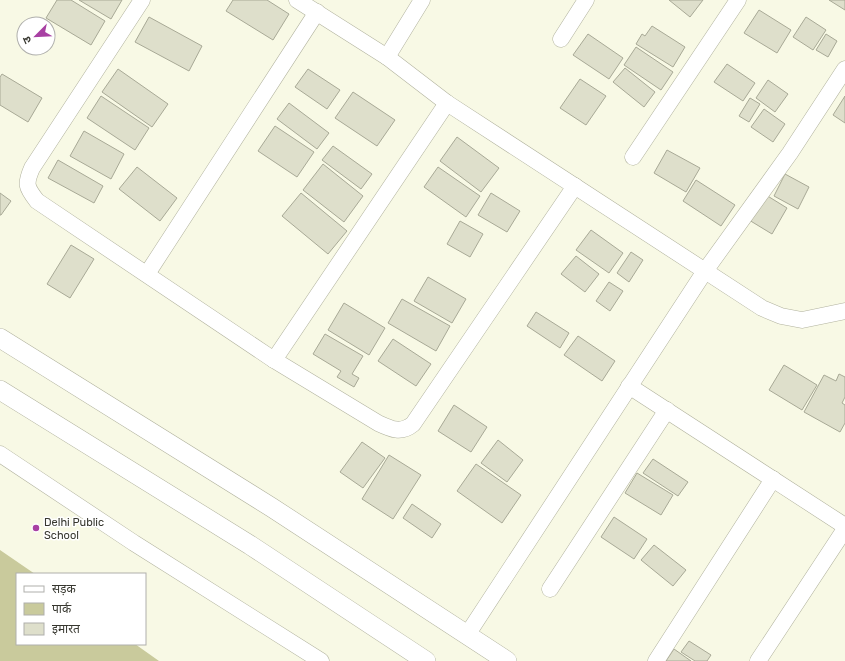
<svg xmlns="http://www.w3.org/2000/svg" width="845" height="661" font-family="Rubik,'Noto Sans Devanagari',sans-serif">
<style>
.green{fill:#c9ca9c}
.building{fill:#dedfcb;stroke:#a8a996}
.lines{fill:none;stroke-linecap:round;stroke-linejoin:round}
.minor-casing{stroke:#b1b29e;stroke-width:17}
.tertiary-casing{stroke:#b1b29e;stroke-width:20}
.minor{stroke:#fff;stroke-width:16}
.tertiary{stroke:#fff;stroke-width:19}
.poi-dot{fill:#a840a3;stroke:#fff;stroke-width:1.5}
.labels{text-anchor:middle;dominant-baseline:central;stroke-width:3;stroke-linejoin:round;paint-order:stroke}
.poi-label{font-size:11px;fill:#37372f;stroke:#fff;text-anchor:start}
</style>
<rect width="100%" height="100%" fill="#f8f9e5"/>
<polygon class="green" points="0,550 35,574 17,574 17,644 135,644 159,661 0,661"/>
<g class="building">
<polygon points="57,0 71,0 105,21 91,45 46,18"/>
<polygon points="79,0 122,0 111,19"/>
<polygon points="233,0 267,0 289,14 273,40 226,11"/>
<polygon points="669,0 703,0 690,17"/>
<polygon points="829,0 845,0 845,10"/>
<polygon points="759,10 791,30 777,53 744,33"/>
<polygon points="149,17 202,46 189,71 135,42"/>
<polygon points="806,17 826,30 813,50 793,37"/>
<polygon points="652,26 685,47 673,67 636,44 642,34 645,36"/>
<polygon points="588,34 623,58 609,79 573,55"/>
<polygon points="826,34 837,41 828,57 816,50"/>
<polygon points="636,47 673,72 661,90 624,65"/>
<polygon points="727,64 755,83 743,101 714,82"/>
<polygon points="625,68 655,92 644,107 613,82"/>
<polygon points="118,69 168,104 152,127 102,92"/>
<polygon points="308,69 340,90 327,109 295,87"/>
<polygon points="2,74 42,98 28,122 0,105 0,77"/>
<polygon points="580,79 606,96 586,125 560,108"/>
<polygon points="768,80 788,94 775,112 756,98"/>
<polygon points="353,92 395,120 377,146 335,118"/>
<polygon points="101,96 149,128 135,150 87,118"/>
<polygon points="845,96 845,123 833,115"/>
<polygon points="750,98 760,104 749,122 739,116"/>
<polygon points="289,103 329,133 317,149 277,119"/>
<polygon points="764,109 785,124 773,142 751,127"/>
<polygon points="275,126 314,152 297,177 258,151"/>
<polygon points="84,131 124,154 111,179 70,156"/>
<polygon points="457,137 499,168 481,192 440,161"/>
<polygon points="333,146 372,174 361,189 322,160"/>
<polygon points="667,150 700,168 686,192 654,173"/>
<polygon points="58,160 103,186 94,203 48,178"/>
<polygon points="323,164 363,196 344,222 303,190"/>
<polygon points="137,167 177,198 160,221 119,189"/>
<polygon points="438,167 480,196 466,217 424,187"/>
<polygon points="785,174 809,187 798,209 774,196"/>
<polygon points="696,180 735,205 721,226 683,201"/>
<polygon points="0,193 11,201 1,215 0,215"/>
<polygon points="301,193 347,231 328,254 282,216"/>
<polygon points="491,193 520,211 507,232 478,215"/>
<polygon points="766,195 787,208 772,234 749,220"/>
<polygon points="460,221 483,234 470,257 447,244"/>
<polygon points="591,230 623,253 609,273 576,250"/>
<polygon points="71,245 94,259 70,298 47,284"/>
<polygon points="631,252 643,260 629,282 617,273"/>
<polygon points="576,256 599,274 585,292 561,274"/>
<polygon points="428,277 466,299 452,323 414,301"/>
<polygon points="609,282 623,291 610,311 596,301"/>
<polygon points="402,299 450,326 436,351 388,323"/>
<polygon points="344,303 385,328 369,355 328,330"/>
<polygon points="536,312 569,333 560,348 527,326"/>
<polygon points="325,334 363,356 352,374 359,378 354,387 337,377 341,371 313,354"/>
<polygon points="578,336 615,361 602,381 564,355"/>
<polygon points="393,339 431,364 416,386 378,361"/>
<polygon points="784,365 817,385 802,410 769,390"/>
<polygon points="839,374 845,377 845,397 842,403 845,405 845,423 840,432 804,412 824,375 836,381"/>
<polygon points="454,405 487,427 471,452 438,431"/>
<polygon points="498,440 523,460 507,482 481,463"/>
<polygon points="362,442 385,458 363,488 340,472"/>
<polygon points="389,455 421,475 393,519 362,499"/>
<polygon points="653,459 688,482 678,496 643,473"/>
<polygon points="476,464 521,495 502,523 457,491"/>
<polygon points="637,473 673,495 661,515 625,493"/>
<polygon points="412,504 441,524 432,538 403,518"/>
<polygon points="614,517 647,539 634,559 601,537"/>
<polygon points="654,545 686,570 673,586 641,560"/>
<polygon points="689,641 711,655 707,661 695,661 681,652"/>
<polygon points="674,649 691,661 666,661"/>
</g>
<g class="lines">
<g class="minor-casing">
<g id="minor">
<path d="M142,0l-110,168c-7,16 -6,19 5,33l237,159 104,63c13,6 23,11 35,1l162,-238"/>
<polyline points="297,0 387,57 447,103 762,308 781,316 802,320 845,311"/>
<polyline points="561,39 586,0"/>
<polyline points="387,57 422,0"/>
<polyline points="633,157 738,0"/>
<polyline points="147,274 317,12"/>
<polyline points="274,360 447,103"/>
<polyline points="629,386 845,526"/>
<polyline points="0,454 134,543 321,661"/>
<polyline points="550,589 667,410"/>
<polyline points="467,635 705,271 790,153 845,69"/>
<polyline points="656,661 773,479"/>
<polyline points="758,661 845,529"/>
</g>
</g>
<g class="tertiary-casing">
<g id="tertiary">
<polyline points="0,338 271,507 507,661"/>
<polyline points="0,390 250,545 426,661"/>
</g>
</g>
<use href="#minor" class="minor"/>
<use href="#tertiary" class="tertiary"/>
</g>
<circle class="poi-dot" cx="36" cy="528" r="4"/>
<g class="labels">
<g class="poi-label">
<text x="44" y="522">Delhi Public<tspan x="44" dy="13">School</tspan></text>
</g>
</g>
<rect x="16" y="573" width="130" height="72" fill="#ffffff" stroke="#afafac"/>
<rect x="24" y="586" width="20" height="6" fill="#ffffff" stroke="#afafac"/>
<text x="52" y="593" font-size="12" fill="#37372f">सड़क</text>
<rect x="24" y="603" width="20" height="12" fill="#c9ca9c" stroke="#afafac"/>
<text x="52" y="613" font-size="12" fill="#37372f">पार्क</text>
<rect x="24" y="623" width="20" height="12" fill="#dedfcb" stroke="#afafac"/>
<text x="52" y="633" font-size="12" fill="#37372f">इमारत</text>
<g transform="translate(36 36) rotate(246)"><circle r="19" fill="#ffffff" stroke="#afafac"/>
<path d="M0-3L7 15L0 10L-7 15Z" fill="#a840a3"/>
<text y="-6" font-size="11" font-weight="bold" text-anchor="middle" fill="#37372f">उ</text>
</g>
</svg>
